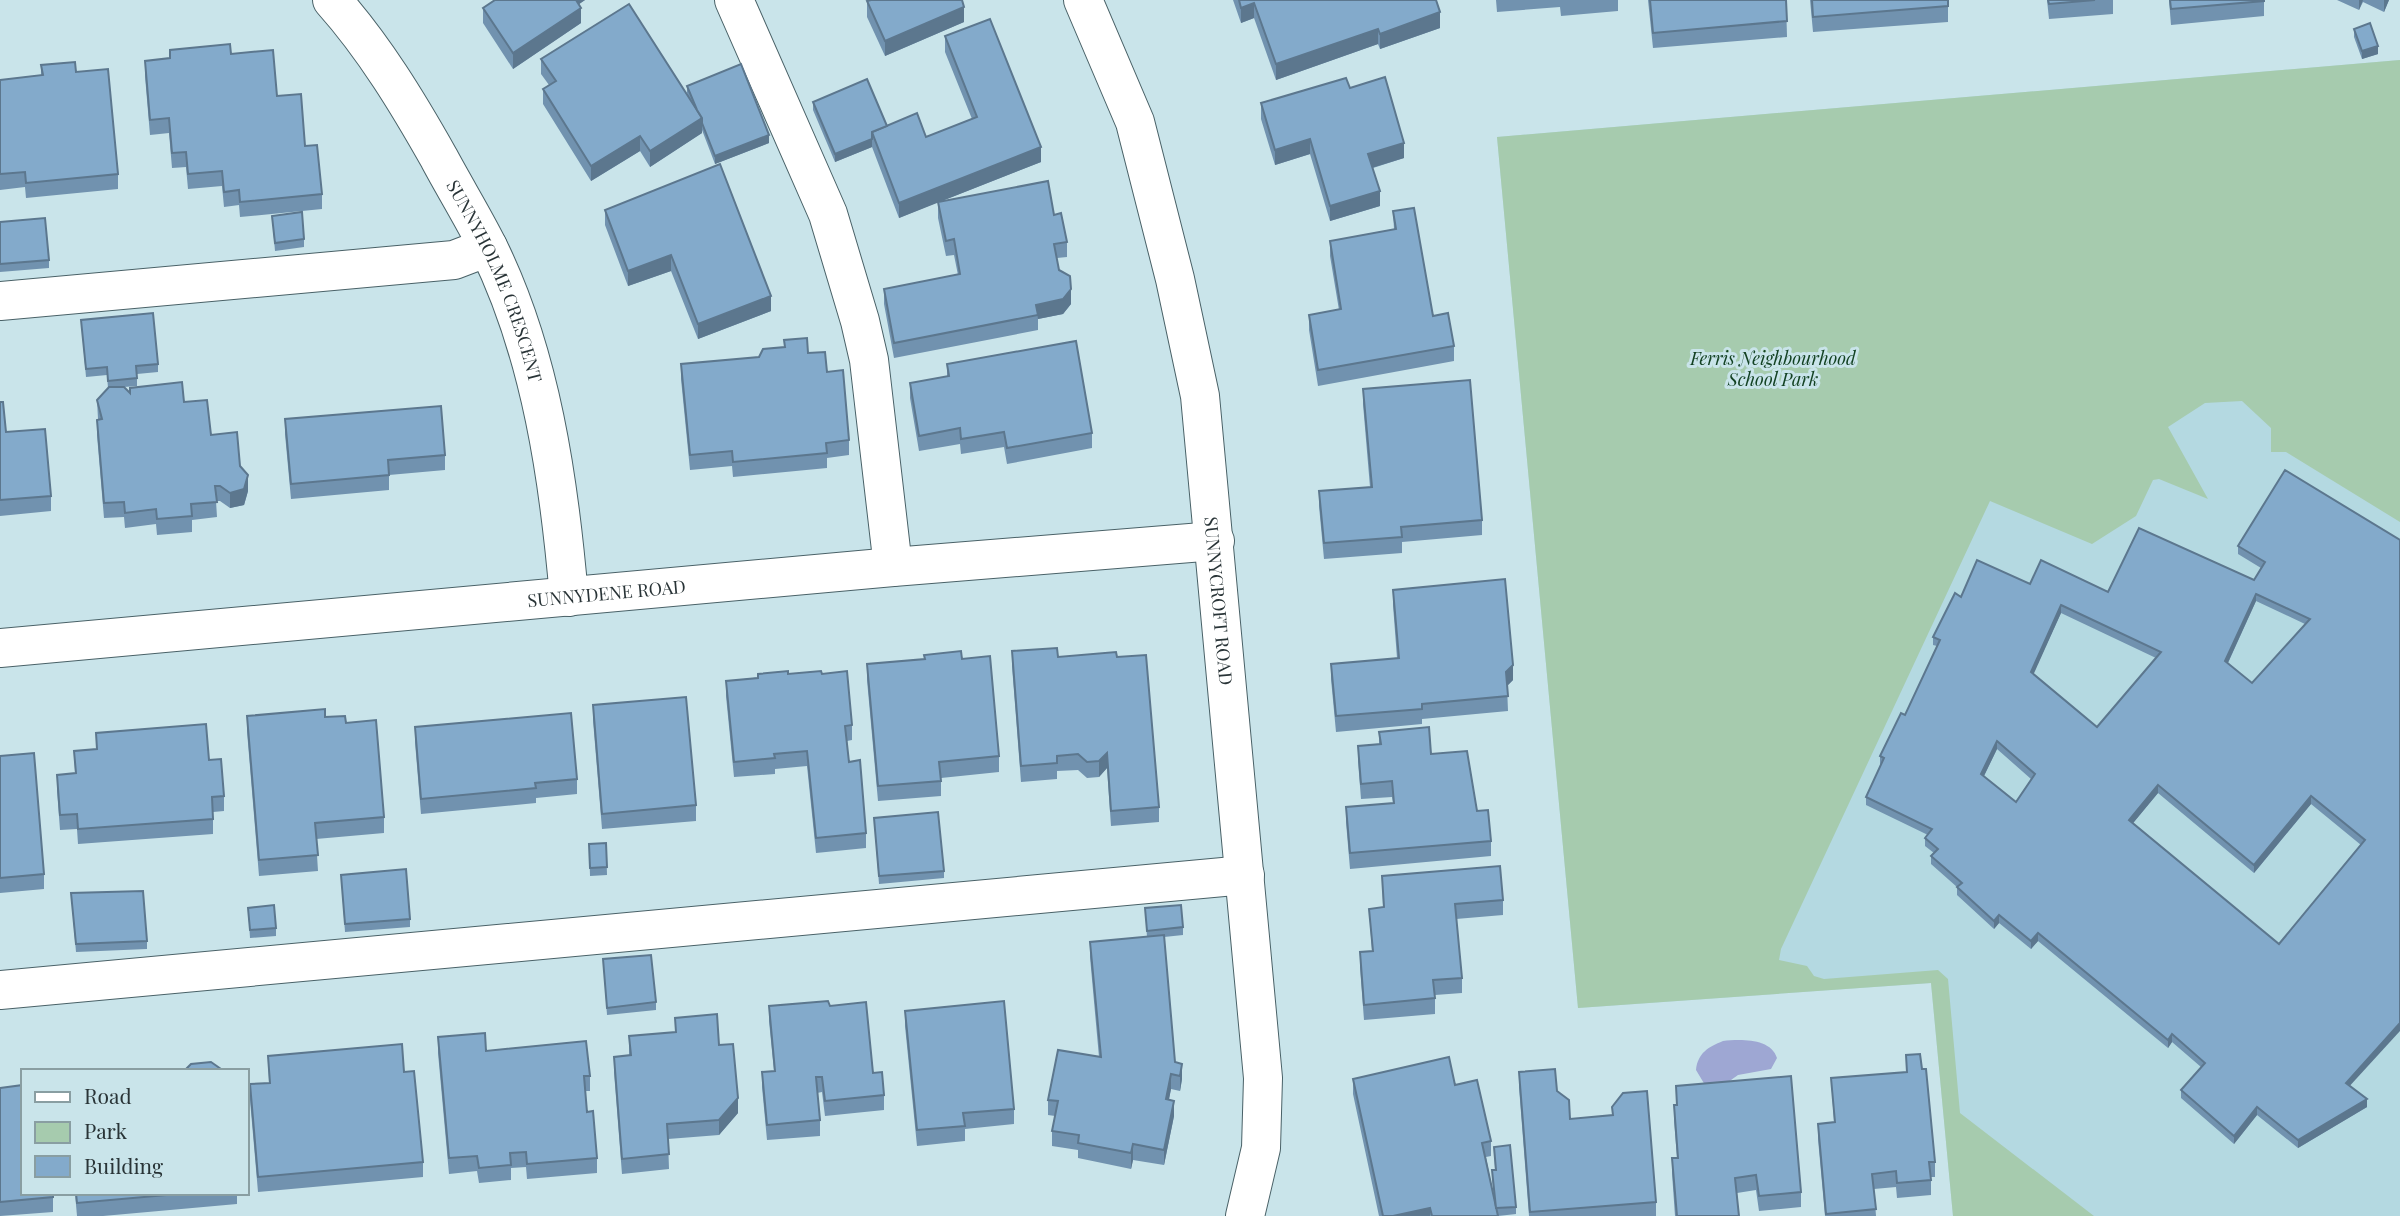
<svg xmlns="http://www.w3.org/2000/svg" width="2400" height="1216" font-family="'Playfair Display',serif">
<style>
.built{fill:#b4d9e1}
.green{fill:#a6cbae}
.water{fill:#9ea7d3}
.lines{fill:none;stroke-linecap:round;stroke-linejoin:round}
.minor-casing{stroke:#496167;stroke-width:40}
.minor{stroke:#fff;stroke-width:38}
.wall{fill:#7192af;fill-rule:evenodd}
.shaded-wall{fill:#5c778e}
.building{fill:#83aacb;stroke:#5c778e;stroke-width:2;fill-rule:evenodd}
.labels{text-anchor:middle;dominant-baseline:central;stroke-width:6;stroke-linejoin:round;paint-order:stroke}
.street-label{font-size:18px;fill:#293437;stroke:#c9e4ea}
.park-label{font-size:18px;font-style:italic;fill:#134223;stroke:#c9e4ea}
</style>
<rect width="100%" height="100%" fill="#c9e4ea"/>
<polygon class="built" points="2400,60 2400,1216 1953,1216 1931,983 1578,1008 1497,137"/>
<polygon class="green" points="2400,60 2400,522 2286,452 2271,452 2271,428 2242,401 2205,403 2168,427 2208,499 2159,479 2153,480 2136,516 2092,544 1990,501 1781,949 1779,960 1807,966 1814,976 1824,979 1938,970 1948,979 1960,1113 2094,1216 1953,1216 1931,983 1578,1008 1497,137"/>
<path class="water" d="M1723,1041c17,-2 48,-3 54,17l-6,11 -33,6 -14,10h-19l-9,-15c2,-17 12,-23 27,-29z"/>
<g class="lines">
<g class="minor-casing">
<g id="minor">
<path id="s1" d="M332,0c42,47 76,103 107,158 16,30 34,59 49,89 53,107 71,233 81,350"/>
<polyline points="734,0 828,214 860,321 869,360 893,567"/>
<path id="s2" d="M1083,0l52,122 40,157 25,117 63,682 -2,70 -16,68"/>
<polyline points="0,301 454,260 488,247"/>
<path id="s3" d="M0,648l893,-81 322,-26"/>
<polyline points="0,990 1245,875"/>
</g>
</g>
<use href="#minor" class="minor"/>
</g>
<g class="wall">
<polygon points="585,0 579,4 581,23 513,69 483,23 483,8"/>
<polygon points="1233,0 1436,0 1440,28 1380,49 1378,44 1276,80 1254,18 1241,23"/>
<polygon points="1496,0 1618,0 1618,11 1561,16 1560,7 1497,12"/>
<polygon points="1648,0 1786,0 1787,37 1653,48"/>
<polygon points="1810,0 1948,0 1948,22 1813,32"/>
<polygon points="2047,0 2113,0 2113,14 2049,19"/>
<polygon points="2169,0 2264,0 2264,16 2171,25"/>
<polygon points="2337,0 2389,0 2384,12 2363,2 2359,10"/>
<polygon points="867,1 964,22 885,56 867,17"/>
<polygon points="2354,29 2378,54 2362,59 2354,37"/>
<polygon points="945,36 1041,162 939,202 1054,215 1067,242 1067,257 1057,258 1059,270 1071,304 1063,314 1038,319 1038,330 894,358 884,304 884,289 958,275 954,255 946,256 938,218 938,202 899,218 872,147 835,162 813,110 813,102 887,126 926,137 972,119 945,52"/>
<polygon points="170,50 231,54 277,96 305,146 322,194 322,209 240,217 239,205 224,207 222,186 188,189 186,167 172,168 169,133 150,135 145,76 145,61 170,58"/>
<polygon points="541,59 689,98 687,93 687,86 769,143 715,164 702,130 702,133 650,167 640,151 591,181 543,104 543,89 549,85 541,74"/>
<polygon points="41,65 76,72 118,174 118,189 26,198 25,187 0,190 0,80 41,75"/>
<polygon points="1261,103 1404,158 1373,168 1380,206 1330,221 1310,154 1275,165 1261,119"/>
<polygon points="605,210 771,311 698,339 671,271 628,286 605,225"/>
<polygon points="1393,211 1433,316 1454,346 1454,361 1318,386 1309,330 1309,315 1339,310 1330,256 1330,241 1394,229"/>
<polygon points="272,216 304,239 304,247 275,251"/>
<polygon points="0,222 49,260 49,268 0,272"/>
<polygon points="81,320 158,364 158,372 137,374 137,386 124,387 130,393 184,402 211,435 240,466 248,491 244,505 230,508 220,501 216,501 217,517 192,520 192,532 157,535 156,524 125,528 124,517 104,518 97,435 97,420 98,419 97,400 108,388 107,375 86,377"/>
<polygon points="784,340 808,353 827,372 849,440 849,455 827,458 827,468 733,477 732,466 690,470 681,379 681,364 759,357 784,347"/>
<polygon points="947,364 1092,433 1092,448 1007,464 1004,447 961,454 960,444 919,451 910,398 910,383 947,377"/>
<polygon points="1363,389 1482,520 1482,535 1402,542 1402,553 1324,559 1319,506 1319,491 1370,487 1363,404"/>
<polygon points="0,402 6,432 51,496 51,511 0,516"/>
<polygon points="285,419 445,455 445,470 389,475 389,490 291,499 285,434"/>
<path d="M2400,540l-50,546 17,21 -69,41 -41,-33 -23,29 -53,-46v-8l20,-23 -29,-25 -4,6 -130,-107 -7,8 -32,-26 -5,6 -37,-34v-8l-26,-23v-8l3,-3 -9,-7v-8l3,-3 -62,-30v-8l15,-33h-1v-8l25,-41 32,-69 -4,-1v-8l28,-40 69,-13 78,8 146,-12 7,-12 -23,-14v-8zM2256,601l49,23 -53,59 -24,-20zM2061,613l95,45 -59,69 -64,-53zM1997,749l34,30 -15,23 -32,-26zM2158,793l96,80 57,-69 50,41 -82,99 -146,-121z"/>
<polygon points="1393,590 1513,680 1507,686 1508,711 1422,719 1422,724 1336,732 1331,679 1331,664 1397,658 1393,605"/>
<polygon points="1012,651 1058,657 1117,657 1159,807 1159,822 1111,826 1107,768 1099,777 1087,778 1078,770 1057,771 1057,779 1021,782 1012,666"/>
<polygon points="962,659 999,756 999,772 941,778 941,796 878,801 867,680 867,664"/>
<polygon points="788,674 822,674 852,725 852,740 847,741 849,762 866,833 866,848 816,853 807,766 775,769 775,774 734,777 726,696 726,681"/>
<polygon points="593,705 696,805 696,821 602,829 593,720"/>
<polygon points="247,716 325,717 346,723 384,817 384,833 316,839 318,871 259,876 247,731"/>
<polygon points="415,727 577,779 577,794 536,798 536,803 421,814 415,742"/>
<polygon points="1379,732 1431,754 1477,811 1491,841 1491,856 1350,869 1346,822 1346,807 1393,803 1392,797 1361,799 1358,761 1358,746 1379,744"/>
<polygon points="96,733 209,760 224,796 224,811 213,812 213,834 78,844 77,829 60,830 57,790 57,775 75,773 74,751 96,750"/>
<polygon points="0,756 44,874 44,889 0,893"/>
<polygon points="874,818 944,871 944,878 879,884"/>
<polygon points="606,843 607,875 590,876 589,844"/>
<polygon points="341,875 410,919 410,927 345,932"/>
<polygon points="1382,876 1503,900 1503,915 1456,919 1462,978 1462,993 1435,995 1435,1014 1364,1020 1360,967 1360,952 1372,951 1369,909 1383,907"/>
<polygon points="71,893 147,941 147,949 76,952"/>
<polygon points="248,908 276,928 276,936 250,938"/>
<polygon points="1145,908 1183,927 1183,935 1164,937 1175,1062 1182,1079 1180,1091 1171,1089 1169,1099 1174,1116 1164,1165 1133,1160 1131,1169 1078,1158 1078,1150 1052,1146 1052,1131 1055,1116 1048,1115 1048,1100 1099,1057 1090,957 1090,942 1147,937"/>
<polygon points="603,959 656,1002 656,1010 607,1015"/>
<polygon points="769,1006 873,1073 884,1095 884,1110 825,1116 822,1092 817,1093 820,1120 820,1136 767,1140 762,1087 762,1072 774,1071 769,1021"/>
<polygon points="905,1011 1014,1109 1014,1124 965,1129 965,1141 917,1146 905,1026"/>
<polygon points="675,1018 719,1045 738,1113 719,1135 668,1139 669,1169 622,1174 614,1072 614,1057 629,1055 629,1036 675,1032"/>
<polygon points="438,1037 486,1051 590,1076 590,1091 585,1091 587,1112 597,1158 597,1173 527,1179 526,1167 511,1168 511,1180 479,1183 477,1171 449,1174 438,1053"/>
<polygon points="1906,1055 1922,1069 1935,1162 1935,1177 1931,1177 1931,1195 1897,1198 1896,1187 1874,1189 1876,1216 1825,1216 1818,1139 1818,1124 1834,1122 1831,1078 1906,1072"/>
<polygon points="268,1056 404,1072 423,1162 423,1177 258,1192 250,1100 250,1084 269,1083"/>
<polygon points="1519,1072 1557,1091 1570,1119 1612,1115 1612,1107 1656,1202 1656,1216 1529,1216 1519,1087"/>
<polygon points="1353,1079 1455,1085 1491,1141 1491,1156 1486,1157 1494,1198 1492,1178 1492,1170 1495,1170 1494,1147 1516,1207 1516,1214 1498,1216 1379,1216 1353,1094"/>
<polygon points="1676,1086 1801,1192 1801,1207 1759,1211 1756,1190 1737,1193 1739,1216 1675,1216 1672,1173 1672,1158 1677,1158 1674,1120 1674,1105 1676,1105"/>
<polygon points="0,1088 53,1193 53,1212 0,1216"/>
<polygon points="75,1193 237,1193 237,1204 103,1216 77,1216"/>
</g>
<g class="shaded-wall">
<polygon points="572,0 585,0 572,9"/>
<polygon points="2359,0 2363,0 2359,10"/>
<polygon points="2384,0 2389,0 2384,12"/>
<polygon points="1254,3 1254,18 1241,23 1241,8"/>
<polygon points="964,7 964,22 885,56 885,41"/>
<polygon points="581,8 581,23 513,69 513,53"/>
<polygon points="1440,12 1440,28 1380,49 1380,34"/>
<polygon points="1378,29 1378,44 1276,80 1276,64"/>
<polygon points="2378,46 2378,54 2362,59 2362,51"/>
<polygon points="702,118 702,133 650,167 650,151"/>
<polygon points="769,135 769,143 715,164 715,156"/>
<polygon points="640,136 640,151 591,181 591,166"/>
<polygon points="872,139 872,147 835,162 835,154"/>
<polygon points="1310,139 1310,154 1275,165 1275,150"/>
<polygon points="1404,143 1404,158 1368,169 1368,154"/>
<polygon points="1041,147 1041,162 899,218 899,203"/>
<polygon points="1380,191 1380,206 1330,221 1330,206"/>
<polygon points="671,255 671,271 628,286 628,271"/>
<polygon points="1071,289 1071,304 1063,314 1038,319 1036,305"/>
<polygon points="771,296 771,311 698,339 698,324"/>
<polygon points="248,475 248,491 244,505 230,508 230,493"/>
<polygon points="2256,594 2256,601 2225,669 2225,661"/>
<polygon points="2061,605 2061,613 2031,680 2031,672"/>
<polygon points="1513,665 1513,680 1506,687 1506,672"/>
<polygon points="1997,741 1997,749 1981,782 1981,774"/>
<polygon points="1107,753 1107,768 1099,777 1099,761"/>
<polygon points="2158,785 2158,793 2129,828 2129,820"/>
<polygon points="2311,796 2311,804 2254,873 2254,865"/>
<polygon points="1999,915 1999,923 1994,929 1994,921"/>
<polygon points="2038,933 2038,941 2031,949 2031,941"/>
<polygon points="2400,1023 2400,1031 2346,1090 2346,1083"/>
<polygon points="2172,1034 2172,1042 2168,1048 2168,1040"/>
<polygon points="1182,1064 1182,1079 1180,1091 1180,1076"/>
<polygon points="1171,1074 1171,1089 1166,1114 1166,1099"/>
<polygon points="738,1098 738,1113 719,1135 719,1120"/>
<polygon points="2367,1099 2367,1107 2298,1148 2298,1140"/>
<polygon points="1174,1101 1174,1116 1164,1165 1164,1150"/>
<polygon points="2257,1107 2257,1115 2234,1144 2234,1136"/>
<polygon points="1133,1144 1133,1160 1131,1169 1131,1153"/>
<polygon points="1430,1208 1430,1216 1393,1216"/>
</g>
<g class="building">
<polygon points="495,0 576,0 581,8 513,53 483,8"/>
<polygon points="871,0 962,0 964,7 885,41 867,1"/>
<polygon points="1239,0 1436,0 1440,12 1380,34 1378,29 1276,64 1254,3 1241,8"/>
<polygon points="1650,0 1786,0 1787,21 1653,33"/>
<polygon points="1812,0 1948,0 1948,6 1813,17"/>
<polygon points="2048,0 2095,0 2049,4"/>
<polygon points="2170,0 2264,0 2264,1 2171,9"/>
<polygon points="629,4 702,118 650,151 640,136 591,166 543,89 556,81 541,59"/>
<polygon points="990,19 1041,147 899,203 872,132 917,113 926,137 977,117 945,36"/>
<polygon points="2370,23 2378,46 2362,51 2354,29"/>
<polygon points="230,44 231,54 273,50 277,96 301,94 305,146 317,145 322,194 240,202 239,190 224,192 222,171 188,174 186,152 172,153 169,118 150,120 145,61 170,58 170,50"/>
<polygon points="75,62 76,72 108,69 118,174 26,183 25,172 0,174 0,80 43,75 41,65"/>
<polygon points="741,64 769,135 715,156 702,123 702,118 697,110 687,86"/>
<polygon points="1385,77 1404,143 1368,154 1380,191 1330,206 1310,139 1275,150 1261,103 1346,78 1350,88"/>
<polygon points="867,79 887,126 872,132 872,139 835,154 813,102"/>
<polygon points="720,164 771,296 698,324 671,255 628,271 605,210"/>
<polygon points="1048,181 1054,215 1061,213 1067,242 1054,244 1059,270 1070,276 1071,289 1063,299 1036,305 1038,315 894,343 884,289 960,274 954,239 946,241 938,202"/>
<polygon points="1414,208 1433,316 1448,313 1454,346 1318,370 1309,315 1341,309 1330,241 1396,229 1393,211"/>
<polygon points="302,212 304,239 275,243 272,216"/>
<polygon points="45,218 49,260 0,264 0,222"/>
<polygon points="153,313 158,364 136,366 137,378 108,381 107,367 86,369 81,320"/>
<polygon points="807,338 808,353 825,352 827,372 843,370 849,440 826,443 827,453 733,462 732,451 690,455 681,364 759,357 763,349 785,347 784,340"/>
<polygon points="1076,341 1092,433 1007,448 1004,432 961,439 960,428 919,436 910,383 949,376 947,364"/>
<polygon points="1470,380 1482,520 1401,527 1402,537 1324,543 1319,491 1372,487 1363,389"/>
<polygon points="182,382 184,402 207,400 211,435 237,432 240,466 248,475 244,489 230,493 220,486 215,486 217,502 191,504 192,516 157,519 156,509 125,513 124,502 104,503 97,420 102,419 97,400 109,387 124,387 130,393 130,388"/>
<polygon points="0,402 3,402 6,432 45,429 51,496 0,500"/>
<polygon points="441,406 445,455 388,460 389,475 291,484 285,419"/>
<path d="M2285,470l115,70v483l-54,60 21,16 -69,41 -41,-33 -23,29 -53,-46 24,-27 -33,-29 -4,6 -130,-107 -7,8 -32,-26 -5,6 -37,-34 5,-4 -31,-27 7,-7 -13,-11 7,-9 -66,-32 18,-39 -4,-2 21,-43 4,2 35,-75 -7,-3 22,-44 6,4 16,-37 53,24 11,-24 67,32 31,-64 115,52 11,-18 -27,-16zM2256,594l54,25 -58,64 -27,-22zM2061,605l100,47 -64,75 -66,-55zM1997,741l38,33 -19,28 -35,-28zM2158,785l96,80 57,-69 54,44 -86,104 -150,-124z"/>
<polygon points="1505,579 1513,665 1506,672 1508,696 1422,704 1422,709 1336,716 1331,664 1399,658 1393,590"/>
<polygon points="1057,648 1058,657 1116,652 1117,657 1146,655 1159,807 1111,811 1107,753 1099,761 1087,762 1078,754 1057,756 1057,763 1021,766 1012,651"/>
<polygon points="961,651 962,659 990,656 999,756 939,762 941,781 878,786 867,664 925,659 924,655"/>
<polygon points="788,671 788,674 821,671 822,674 847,671 852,725 845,726 849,762 860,760 866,833 816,838 807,751 774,754 775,758 734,762 726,681 758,678 758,674"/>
<polygon points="686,697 696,805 602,814 593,705"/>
<polygon points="325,709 325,717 345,716 346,723 376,720 384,817 315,823 318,855 259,860 247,716"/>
<polygon points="571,713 577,779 535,783 536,788 421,799 415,727"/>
<polygon points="206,724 209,760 221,759 224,796 212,797 213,819 78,829 77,814 60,815 57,775 76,773 74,751 97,749 96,733"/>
<polygon points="1429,727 1431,754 1467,751 1477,811 1488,810 1491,841 1350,853 1346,807 1394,803 1392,781 1361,784 1358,746 1381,744 1379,732"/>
<polygon points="34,753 44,874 0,878 0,756"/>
<polygon points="938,812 944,871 879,876 874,818"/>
<polygon points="606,843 607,867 590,868 589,844"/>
<polygon points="1500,866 1503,900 1455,904 1462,978 1433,980 1435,998 1364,1005 1360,952 1373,951 1369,909 1384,907 1382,876"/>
<polygon points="406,869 410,919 345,924 341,875"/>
<polygon points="143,891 147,941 76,944 71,893"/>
<polygon points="274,905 276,928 250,930 248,908"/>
<polygon points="1181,905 1183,927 1147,931 1145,908"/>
<polygon points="1164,935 1175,1062 1182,1064 1180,1076 1171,1074 1166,1099 1174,1101 1164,1150 1133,1144 1131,1153 1078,1143 1079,1135 1052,1131 1058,1101 1048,1100 1058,1050 1101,1057 1090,942"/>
<polygon points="651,955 656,1002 607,1008 603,959"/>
<polygon points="828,1001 830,1006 866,1002 873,1073 882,1072 884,1095 825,1101 822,1077 816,1077 820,1120 767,1125 762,1072 775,1071 769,1006"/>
<polygon points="1004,1001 1014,1109 963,1113 965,1126 917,1130 905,1011"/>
<polygon points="717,1014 719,1045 733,1044 738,1098 719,1120 667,1124 669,1154 622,1159 614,1057 631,1055 629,1036 676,1032 675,1018"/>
<polygon points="485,1033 486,1051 586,1041 590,1076 584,1076 587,1112 593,1111 597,1158 527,1164 526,1152 510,1153 511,1165 479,1168 477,1156 449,1158 438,1037"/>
<polygon points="402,1044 404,1072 414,1071 423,1162 258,1177 250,1084 270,1083 268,1056"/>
<polygon points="1920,1054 1922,1069 1926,1069 1935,1162 1929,1162 1931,1180 1897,1183 1896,1171 1872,1174 1876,1209 1826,1214 1818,1124 1835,1122 1831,1078 1907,1072 1906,1055"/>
<polygon points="1449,1057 1455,1085 1477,1080 1491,1141 1482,1143 1498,1216 1432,1216 1430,1208 1393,1216 1383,1216 1353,1079"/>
<polygon points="211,1062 221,1069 221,1071 184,1071 191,1064"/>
<polygon points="1555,1069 1557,1091 1569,1100 1570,1119 1613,1115 1612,1107 1623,1093 1647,1091 1656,1202 1530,1212 1519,1072"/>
<polygon points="1791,1076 1801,1192 1759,1196 1756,1175 1735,1178 1739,1216 1677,1216 1672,1158 1678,1158 1674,1105 1677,1105 1676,1086"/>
<polygon points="23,1085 23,1193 53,1193 53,1197 0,1202 0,1088"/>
<polygon points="1510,1145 1516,1207 1496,1208 1492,1170 1496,1170 1494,1147"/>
<polygon points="76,1193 189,1193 77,1203"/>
</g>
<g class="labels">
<g class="street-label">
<text stroke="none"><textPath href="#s1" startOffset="327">SUNNYHOLME CRESCENT</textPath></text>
<text stroke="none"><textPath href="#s3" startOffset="609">SUNNYDENE ROAD</textPath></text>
<text stroke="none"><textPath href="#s2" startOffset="620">SUNNYCROFT ROAD</textPath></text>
</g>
<g class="park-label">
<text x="1773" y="358">Ferris Neighbourhood<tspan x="1773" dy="21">School Park</tspan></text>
</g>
</g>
<rect x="21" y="1069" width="228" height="126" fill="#c9e4ea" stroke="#899ea2" stroke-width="2"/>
<rect x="35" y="1092" width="35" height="10" fill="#ffffff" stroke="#899ea2" stroke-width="2"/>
<text x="84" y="1104" font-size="21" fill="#293437">Road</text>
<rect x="35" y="1122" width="35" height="21" fill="#a6cbae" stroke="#899ea2" stroke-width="2"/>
<text x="84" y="1139" font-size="21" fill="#293437">Park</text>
<rect x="35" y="1156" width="35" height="21" fill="#83aacb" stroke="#899ea2" stroke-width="2"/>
<text x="84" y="1174" font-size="21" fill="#293437">Building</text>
</svg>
